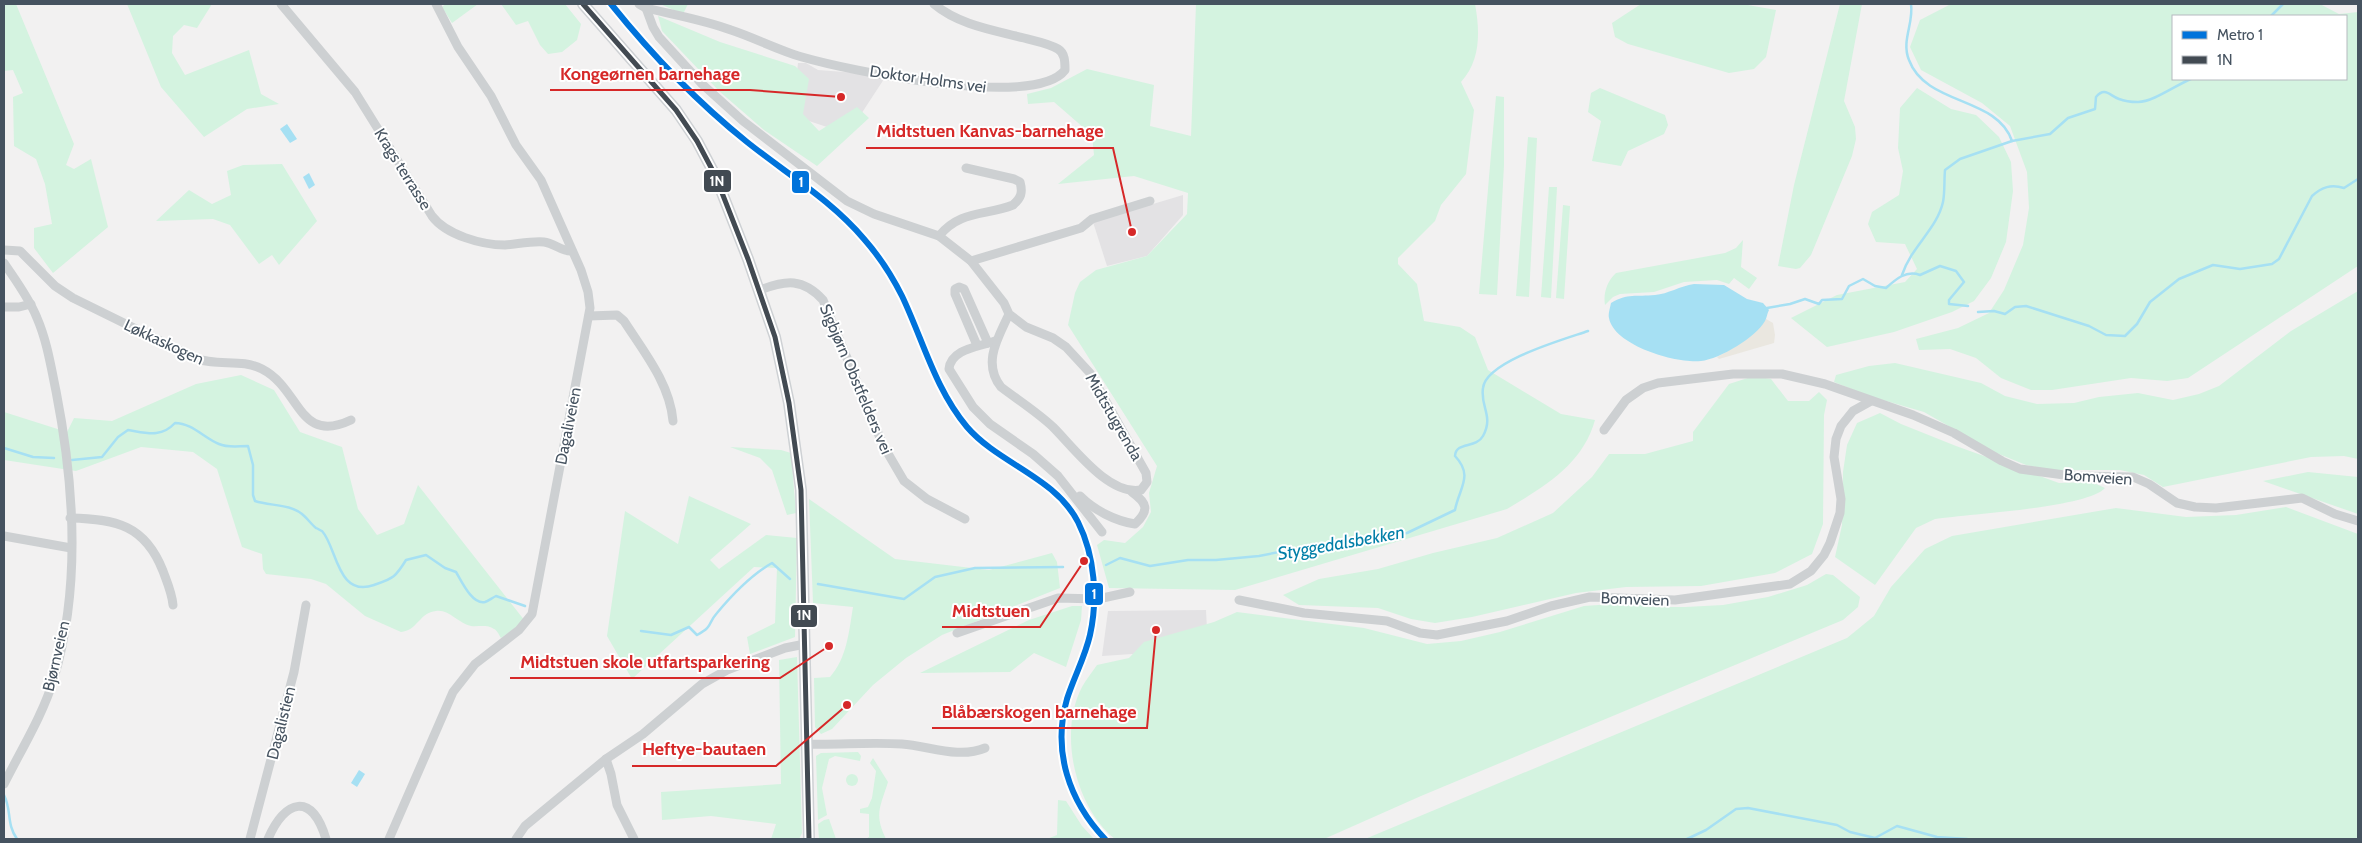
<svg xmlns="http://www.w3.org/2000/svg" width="2362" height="843" font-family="Cabin,sans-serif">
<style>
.education{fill:#e3e2e4}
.green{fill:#d4f3e0;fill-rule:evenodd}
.sand{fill:#eae7e0}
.water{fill:#a6e0f3}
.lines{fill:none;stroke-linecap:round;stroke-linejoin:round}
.stream{stroke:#a6e0f3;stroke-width:2.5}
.minor{stroke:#cdd0d2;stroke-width:9}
.secondary{stroke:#ced1d4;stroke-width:12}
.bus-1-casing{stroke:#fff;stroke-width:9}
.bus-1{stroke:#424a52;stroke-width:5}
.metro-1-casing{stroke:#fff;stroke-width:10}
.metro-1{stroke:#0073db;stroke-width:6}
.labels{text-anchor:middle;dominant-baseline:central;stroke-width:4;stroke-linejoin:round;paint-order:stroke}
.street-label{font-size:16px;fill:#465360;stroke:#fff}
.water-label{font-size:18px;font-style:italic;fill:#027fa8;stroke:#fff}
.leader{fill:none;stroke:#d62828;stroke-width:2}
.callout-dot{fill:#d62828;stroke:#fff;stroke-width:2}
.callout-label{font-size:18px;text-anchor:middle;font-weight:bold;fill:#d62828;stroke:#fff;stroke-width:4;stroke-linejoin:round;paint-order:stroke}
.line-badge{stroke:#fff;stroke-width:2}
.badge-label{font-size:14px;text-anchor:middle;font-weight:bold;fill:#fff}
</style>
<rect width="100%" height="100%" fill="#f2f1f1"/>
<g class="education">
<polygon points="798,63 806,63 818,70 857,73 884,79 848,134 809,121 793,106"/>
<polygon points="1183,195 1183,215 1147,256 1107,266 1093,222"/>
<polygon points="1206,610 1208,649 1102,656 1108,611"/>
</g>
<g class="green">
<polygon points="4,4 16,4 74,144 66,165 74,169 91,159 108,227 53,273 34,248 34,228 52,224 45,184 36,159 14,146 13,97 23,93 13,70 4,71"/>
<polygon points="127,4 212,4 197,28 184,25 173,36 172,53 185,75 249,50 261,94 279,104 247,109 204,137 161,87"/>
<polygon points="446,4 478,4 452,23 442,7"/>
<polygon points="501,4 565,4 581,24 577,40 562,52 548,54 540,45 528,21 516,25"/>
<polygon points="660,4 688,4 683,14"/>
<path d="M1196,4h279c5,27 6,56 -14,78l13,28 -8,64 -25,31 -6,16 -37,37v6l19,20 7,37 36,6 15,10 13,33 73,44 34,6c-12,44 -51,67 -88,89l-272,81 -126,-2 -12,-43 7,-5 21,3 18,-16 8,-15 -2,-19 8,-27 -89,-141 7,-32 5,-11 16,-12 51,-14 40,-42 1,-21 -54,-17 -76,8 36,-29 -2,-20 -38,-33 -26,2 -1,-10 24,-6 36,-19 67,16 -4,41 41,10z"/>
<polygon points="1641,4 1742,4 1776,10 1766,57 1754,69 1729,73 1628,44 1615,37 1612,23"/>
<polygon points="1840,4 1862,4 1844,101 1855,127 1856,139 1852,156 1811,255 1800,268 1796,269 1778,266 1794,185"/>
<path d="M1951,4h369l19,10 19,-2v254l-170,112 -21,3 -36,-3 -79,12h-21l-30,-12 -25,-20 -26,-9 -31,1 -3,-11 42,-11 31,-15 15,-23 19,-45 6,-37 -2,-36 -17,-46 -28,-23 -61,-33 -11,-23 10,-27zM2173,16h173v63h-173z"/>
<polygon points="658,16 720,42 795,66 809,79 803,114 819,131 857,107 869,118 817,166 764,130 719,91 662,31"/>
<polygon points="1600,88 1665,115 1668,125 1664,134 1628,151 1621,166 1592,161 1601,121 1588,112 1591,93"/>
<polygon points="1917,88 1951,109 1976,115 1999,137 2011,162 2013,191 2006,242 1991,278 1974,301 1952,312 1894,332 1827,347 1791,318 1837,295 1905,282 1917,269 1905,244 1876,242 1868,224 1872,212 1899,195 1903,171 1898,148 1900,108"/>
<polygon points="1496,96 1504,97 1504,165 1497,295 1479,294"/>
<polygon points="1528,137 1537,138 1529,297 1516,296"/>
<polygon points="282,164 317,221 279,265 272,255 259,264 230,225 213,219 156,221 189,190 212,204 231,195 227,171 243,165"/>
<polygon points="1549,187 1557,187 1551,298 1541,297"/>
<polygon points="1563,205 1570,206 1564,299 1556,298"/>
<path d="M1743,240l-2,27 16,11 -8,11 -15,-11 -5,6 -12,-4 -33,2 -30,10 -34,2 -7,3 -8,8c-2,-11 2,-24 11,-32l109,-20 11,-5z"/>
<polygon points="2358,291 2358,459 2344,456 2311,457 2163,487 2144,475 2120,470 2052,470 2026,465 1994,452 1924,412 1869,396 1834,382 1836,375 1869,366 1895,363 1981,383 2005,396 2037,404 2074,403 2099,397 2138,393 2173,400 2199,394 2219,386 2291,331"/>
<path d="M241,375l33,15 26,42 42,15 16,62 19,26 27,-11 14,-39 107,136 -24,17c-2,-3 -4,-8 -7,-9 -7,-5 -15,-2 -23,-3 -12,-2 -22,-17 -35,-15 -16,1 -19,20 -35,21l-36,-16 -39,-32 -15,-5 -45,-5 -3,-5 -1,-15 -20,-7 -25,-78 -24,-17 -52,-5 -65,24 -72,-11v-48l63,20 7,-14 38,3 84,-37z"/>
<polygon points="1754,376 1771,379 1788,401 1809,401 1819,392 1827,400 1824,415 1823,524 1812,554 1775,573 1701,586 1626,587 1576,593 1472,617 1435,623 1411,619 1378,608 1299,605 1283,595 1319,579 1378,569 1433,553 1497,538 1553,513 1592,477 1609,454 1645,454 1693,441 1693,432 1729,384"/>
<path d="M1880,413l21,11 55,22 103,37 33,-1 13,6c-18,20 -137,26 -170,31l-19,9 -41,57 -40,-28 7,-32 1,-53 4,-27 10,-22z"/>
<polygon points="730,447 781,450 791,453 796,513 787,515 772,470 760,458"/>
<polygon points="2308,472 2358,477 2358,514 2263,481"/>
<polygon points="689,496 751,524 710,560 719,569 766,535 797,538 795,637 750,654 747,637 775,623 777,568 754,567 632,679 607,636 625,511 678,544"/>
<path d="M809,499l86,60 94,11 63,-17 5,9 3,26 -118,47 -36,23 -33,27 -41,44 -11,5 -6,-7 -1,-49 16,-1c17,-19 19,-46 23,-70l-40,-4z"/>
<polygon points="2286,507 2358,534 2358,839 1365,839 1847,638 1874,616 1891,587 1925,549 1952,536 2116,508 2186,517 2236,515"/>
<path d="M1826,574l7,1 27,22 -2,10 -15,13 -422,176 -97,43h-209c-40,-32 -57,-106 -33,-152 4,-7 10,-15 15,-22l32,-7 15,-16 70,-20 23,-10 127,16 63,16 34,-3 39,-9 84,-26 43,-3 31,4h27l38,-2 45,-8 39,-12z"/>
<polygon points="1072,606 1082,606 1081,620 1066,667 1034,653 1010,672 920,673 1029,620"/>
<polygon points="797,657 802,833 799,839 771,839 776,824 711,816 662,820 661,792 781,784 779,660"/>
<polygon points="858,752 861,756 860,761 835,756 829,759 822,788 827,815 818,820 816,756 821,753"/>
<path d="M873,758l15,24c-8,26 -14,32 -2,57h-20l3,-2v-23l-9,-1v-4l8,-2 4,-9 4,-27 -6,-8z"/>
<circle cx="852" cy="780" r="6"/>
<polygon points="1058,800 1066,801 1082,826 1094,839 1047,839 1057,835"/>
<polygon points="829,819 836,839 819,839 818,824 824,820"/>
</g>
<path class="sand" d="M1766,319l7,4 2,12 -1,8 -55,16 -2,-2c18,-10 37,-21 49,-38z"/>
<g class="water">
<polygon points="287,124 297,139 290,143 280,129"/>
<polygon points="309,173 315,185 309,189 303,177"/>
<path d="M1694,284l30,1 23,14 16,4 6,7c-2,4 -2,7 -4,11 -9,16 -45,38 -64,40 -23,3 -87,-15 -92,-43 -1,-4 1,-10 2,-15 17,-10 25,-6 44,-8 13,-1 25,-9 39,-11z"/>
<polygon points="359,770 365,774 357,787 351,783"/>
</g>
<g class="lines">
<g class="stream">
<path d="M1911,4c3,19 -10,37 -2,56 17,46 88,36 103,81"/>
<polyline points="2271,16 2283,4"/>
<path d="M1902,275c9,-28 35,-46 41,-73 2,-10 1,-21 2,-32l15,-11 52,-18 38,-7 18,-16 27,-9 1,-12c9,-11 14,-1 23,2 5,2 13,3 19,3 15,0 38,-17 53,-23"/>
<path d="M1767,308l23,-4 15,-5 14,5 3,-4 20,-1 7,-13 14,-7 12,7 11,2c10,-9 20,-18 34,-13l20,-9 16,5 8,11 -15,18v4l19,2"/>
<path d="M1978,312l16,-1 11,3 10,-7 11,-1 63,20 17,9 19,1 12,-12 13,-22 29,-23 34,-14 27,4 32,-5 7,-5 33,-63c10,-9 19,-12 32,-8l14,-9"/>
<polyline points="4,448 33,457 54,458"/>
<path d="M72,460l30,-3 16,-20 10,-7c19,3 33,8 47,-7 17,0 29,15 44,21 9,4 19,2 29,2l5,19v30l2,6c15,5 35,3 47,13 5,4 9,10 14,14 1,0 5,3 6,3 15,16 15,67 52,54 19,-7 21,-7 32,-25l20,-5 19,13 11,4c5,8 16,33 29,30 3,-1 7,-4 11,-6l29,10"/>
<path d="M1106,565l14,-7 30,8 38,-6h28l43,-4 25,-5 43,-5 80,-13 48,-23c4,-22 19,-34 0,-54 1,-15 21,-7 28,-20 11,-20 -3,-29 0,-48 3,-27 82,-49 105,-57"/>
<polyline points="818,584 904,599 935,577 975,568 1063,567"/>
<path d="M641,631l30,4 18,-8 8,8c17,-9 10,-11 20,-22 15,-18 34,-38 55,-50l18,16"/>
<path d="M4,795c8,16 2,28 13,44"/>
<polyline points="1687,839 1706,830 1736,809 1748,808 1837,825 1850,832 1875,838 1897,826 1937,837 1967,839"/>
</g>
<g class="minor">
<path d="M281,4l74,88 77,124c14,19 50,29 73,29 13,-1 26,-4 39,-3 10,1 18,10 28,9"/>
<path d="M639,4l7,4c29,7 58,12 85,22 24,8 47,20 71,27 45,13 233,53 263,13 0,-8 0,-17 -7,-21 -10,-6 -23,-8 -34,-11 -31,-8 -65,-13 -90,-34"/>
<path d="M646,8l7,19 6,10 43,47 41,37 104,80 27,13 65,22 32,25 33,42 5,11 17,13 27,11 13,9 24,26 56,100 1,9 -6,8c-32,6 -67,-42 -88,-63 -16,-15 -35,-27 -52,-40 -19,-24 -3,-49 8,-73"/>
<path d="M939,236c21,-26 46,-20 74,-31 8,-7 10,-12 7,-23l-6,-3 -48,-11"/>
<path d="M4,250l16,1 35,35 18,12 122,60c22,9 46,0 67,11 39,20 36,76 89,51"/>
<polyline points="971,261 1081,228 1092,219 1150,201"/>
<path d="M4,263c12,18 25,35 33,55 10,23 14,49 19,73 18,92 25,196 -2,287 -11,37 -33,72 -50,106"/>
<path d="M760,290c26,-10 43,-12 63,10l60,145 21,36 23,18 38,20"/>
<polyline points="4,307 19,307 31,304"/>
<path d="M589,316l28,-1 7,6c20,31 46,63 49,100"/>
<path d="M995,341c-17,6 -44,8 -46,28l24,38 17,17 43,30 25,22 44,56"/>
<polyline points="976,343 955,294 955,289 959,287 964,289 988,343"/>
<polyline points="1604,430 1626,400 1643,388 1658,383 1733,374 1782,374 1825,384 1913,415 1954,433 2002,461 2020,469 2072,476 2133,477 2149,484 2177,503 2195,507 2216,508 2302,498 2335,514 2358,521"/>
<path d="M1080,496c14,14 35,25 55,28 15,-14 12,-21 -3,-32"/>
<path d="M70,518c46,1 75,7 93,53 4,11 9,22 10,34"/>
<polyline points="4,536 71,548"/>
<polyline points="1239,600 1304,613 1387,621 1420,633 1437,635 1507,621 1551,606 1590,597 1675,600 1790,584 1811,571 1824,555 1830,543 1840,513 1841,499 1834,457 1836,439 1841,426 1853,411 1871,401"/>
<polyline points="957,633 1058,598 1098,599 1130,592"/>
<path d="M806,744c32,1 64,-2 96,0 27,2 57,15 83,4"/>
<polyline points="606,759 611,774 617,805 634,839"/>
<polyline points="250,839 294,672 306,605"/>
<path d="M268,839c17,-40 44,-47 58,0"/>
<polyline points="389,839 453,692 475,664 519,630 532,614 590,308 588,292 581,270 541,180 516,145 491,96 458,47 436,4"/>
<polyline points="516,839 525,826 554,802 606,759 643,734 702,684 727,670 785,648 805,644"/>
</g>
<polyline class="secondary" points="583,4 676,110 697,141 715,175 748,259 775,337 789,403 801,490 809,839"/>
<g class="bus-1-casing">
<polyline id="bus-1" points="583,4 676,110 697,141 715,175 748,259 775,337 789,403 801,490 809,839"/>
</g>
<use href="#bus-1" class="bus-1"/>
<g class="metro-1-casing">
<path id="metro-1" d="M611,4c41,51 85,97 136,138 40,32 84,58 117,97 15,17 28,37 38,57 21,44 33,93 65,131 32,37 88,50 111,95 17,34 20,77 12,113 -5,22 -16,42 -23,64 -15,52 2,102 38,140"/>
</g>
<use href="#metro-1" class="metro-1"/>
</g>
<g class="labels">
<g class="street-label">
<text transform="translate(928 79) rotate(8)">Doktor Holms vei</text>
<text transform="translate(403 169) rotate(58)">Krags terrasse</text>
<text transform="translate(164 342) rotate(25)">Løkkaskogen</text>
<text transform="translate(856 379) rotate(67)">Sigbjørn Obstfelders vei</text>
<text transform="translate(1114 417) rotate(60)">Midtstugrenda</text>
<text transform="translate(568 426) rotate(-79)">Dagaliveien</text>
<text transform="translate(2098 477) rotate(4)">Bomveien</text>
<text transform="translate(1635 599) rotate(2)">Bomveien</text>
<text transform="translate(56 656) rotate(-77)">Bjørnveien</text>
<text transform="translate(281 723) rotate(-76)">Dagalistien</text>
</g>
<g class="water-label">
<text transform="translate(1341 543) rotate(-10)">Styggedalsbekken</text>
</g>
</g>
<path class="leader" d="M841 97L750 90H550M1132 232L1113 148H866M1084 561L1040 627H942M829 646L780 678H510M1156 630L1147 728H932M847 705L776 766H632"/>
<g class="callout-dot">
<circle cx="841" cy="97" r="5"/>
<circle cx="1132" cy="232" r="5"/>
<circle cx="1084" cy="561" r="5"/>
<circle cx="829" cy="646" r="5"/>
<circle cx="1156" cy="630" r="5"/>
<circle cx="847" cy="705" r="5"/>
</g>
<g class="callout-label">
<text x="650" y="80">Kongeørnen barnehage</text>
<text x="990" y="137">Midtstuen Kanvas-barnehage</text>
<text x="991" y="617">Midtstuen</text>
<text x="645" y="668">Midtstuen skole utfartsparkering</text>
<text x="1039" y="718">Blåbærskogen barnehage</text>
<text x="704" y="755">Heftye-bautaen</text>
</g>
<g class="line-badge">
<rect x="703" y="169" width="29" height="24" rx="5" fill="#424a52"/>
<rect x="791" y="170" width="19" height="24" rx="5" fill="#0073db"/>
<rect x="1084" y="582" width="20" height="24" rx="5" fill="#0073db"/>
<rect x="790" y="604" width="28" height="24" rx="5" fill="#424a52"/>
</g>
<g class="badge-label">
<text x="717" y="186">1N</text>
<text x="801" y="187">1</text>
<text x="1094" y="599">1</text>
<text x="804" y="620">1N</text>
</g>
<rect width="2362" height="843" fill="none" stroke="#465360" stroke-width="10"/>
<rect x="2172" y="15" width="175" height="65" fill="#ffffff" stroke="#b5babf"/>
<rect x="2182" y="31" width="25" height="8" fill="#0073db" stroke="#b5babf"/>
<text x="2217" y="40" font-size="15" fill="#465360">Metro 1</text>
<rect x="2182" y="56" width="25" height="8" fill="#424a52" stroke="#b5babf"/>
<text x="2217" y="65" font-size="15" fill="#465360">1N</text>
</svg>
